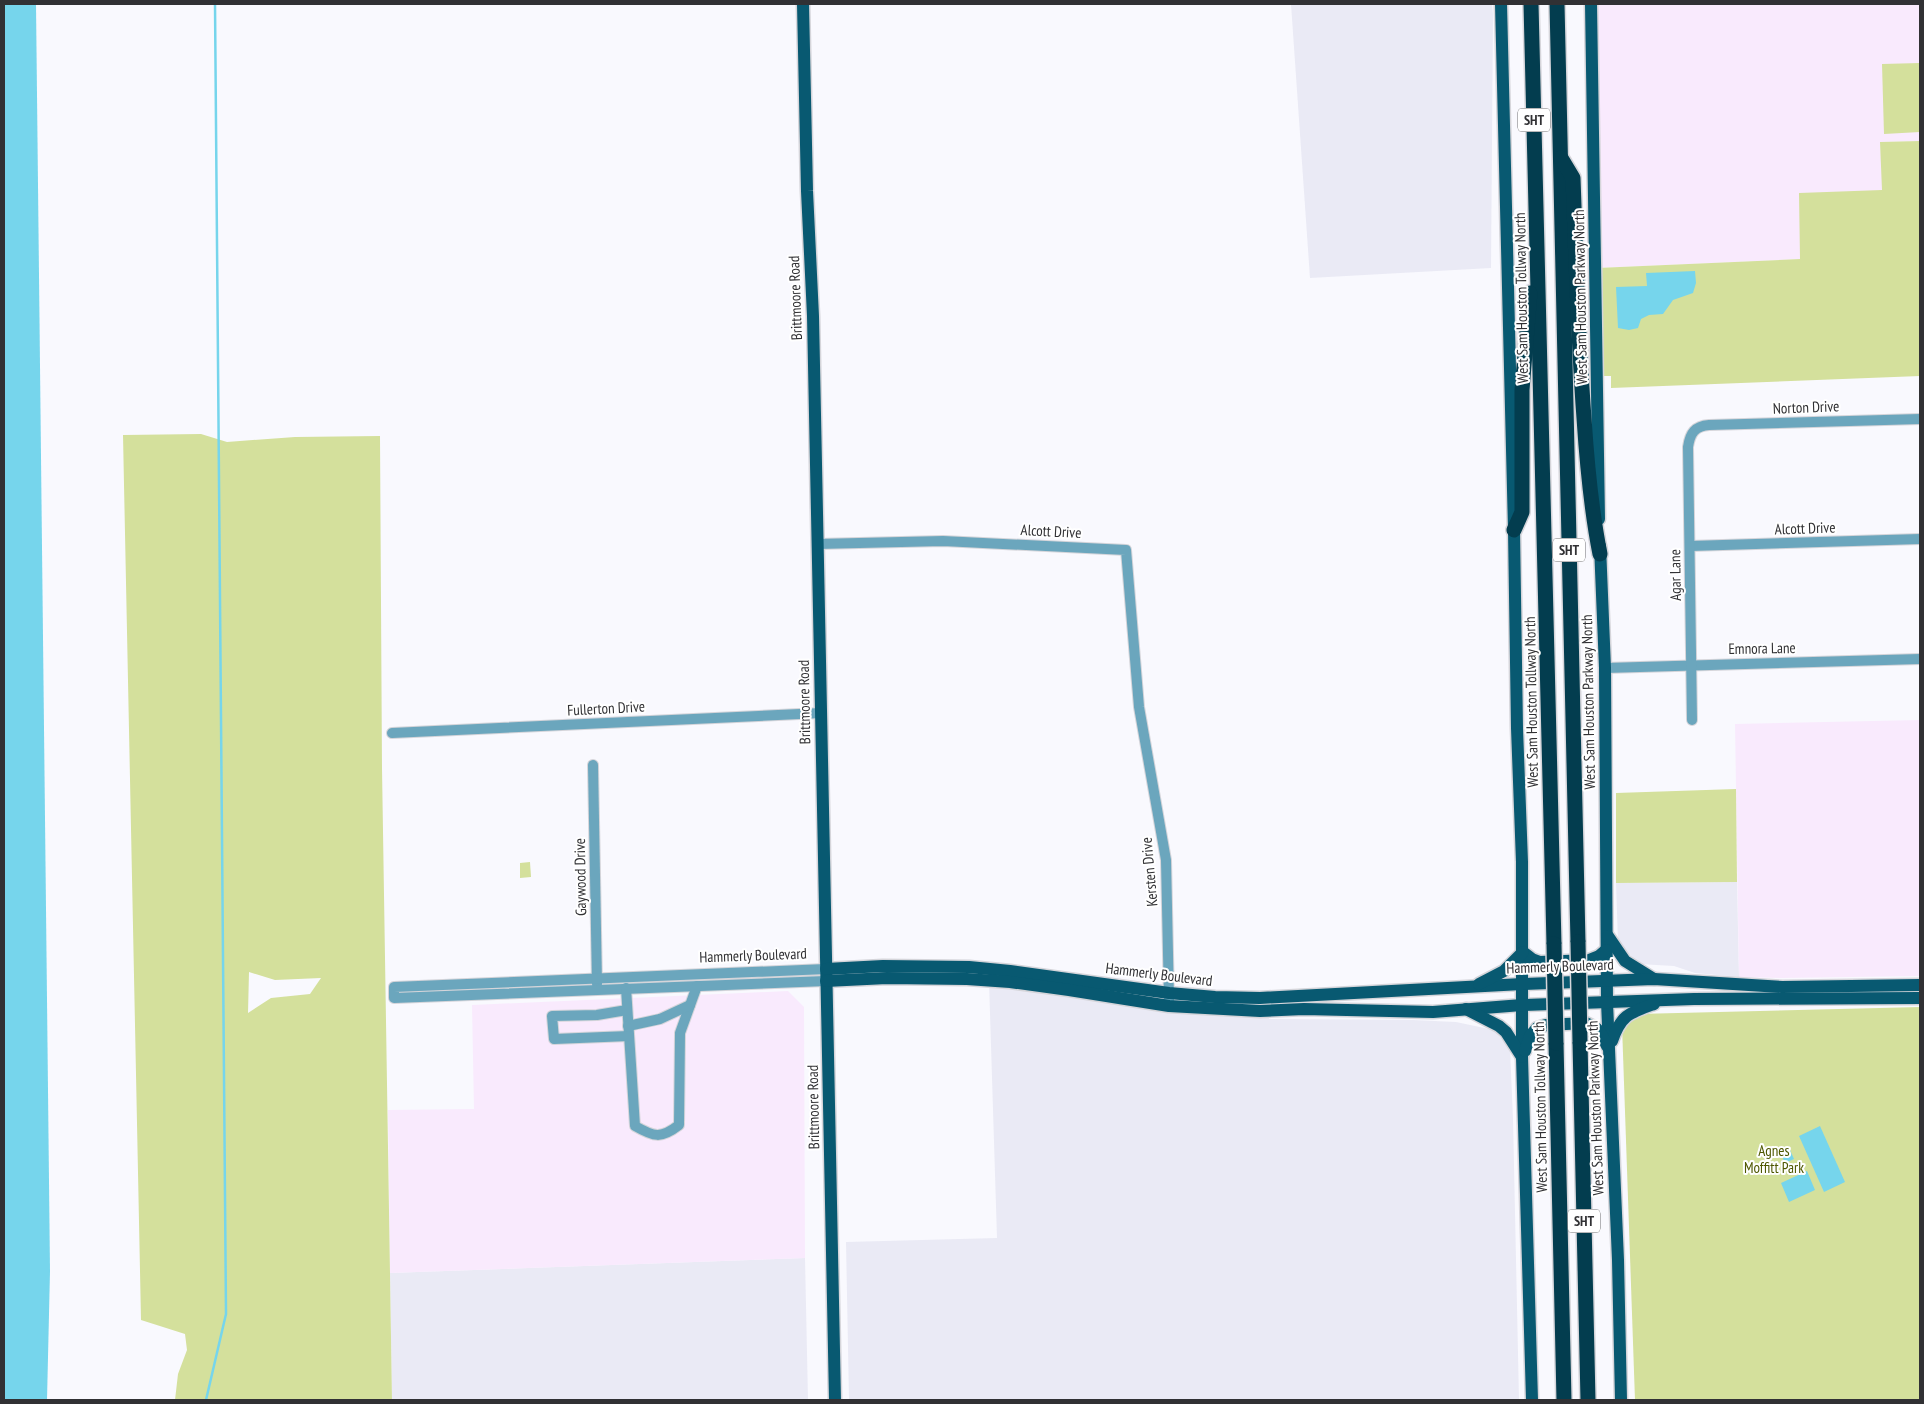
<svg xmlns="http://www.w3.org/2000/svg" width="1924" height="1404" font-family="'PT Sans Narrow',sans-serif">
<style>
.built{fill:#eaeaf5}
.education{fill:#f9eafd}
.green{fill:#d4e09c;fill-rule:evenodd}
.water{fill:#76d5ec}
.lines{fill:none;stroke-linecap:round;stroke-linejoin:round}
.stream{stroke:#76d5ec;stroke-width:2.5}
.minor-casing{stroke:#d5d5da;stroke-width:12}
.major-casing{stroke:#d5d5da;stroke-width:15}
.highway-casing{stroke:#d5d5da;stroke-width:18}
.minor{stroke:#6ba6bd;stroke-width:10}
.major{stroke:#085971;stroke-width:12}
.highway{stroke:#033d4f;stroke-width:15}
.highway-bridge-casing{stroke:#d5d5da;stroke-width:18;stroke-linecap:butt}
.highway-bridge{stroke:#033d4f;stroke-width:15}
.labels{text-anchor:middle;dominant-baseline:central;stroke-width:4;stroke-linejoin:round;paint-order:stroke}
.shield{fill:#fff;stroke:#6f6f71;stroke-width:1}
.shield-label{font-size:14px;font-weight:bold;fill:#313134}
.street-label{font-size:15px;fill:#313134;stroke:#fff}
.park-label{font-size:15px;fill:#4e5700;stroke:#fff}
</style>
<rect width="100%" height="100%" fill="#f9f9fe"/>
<g class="built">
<polygon points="1291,4 1492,4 1493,14 1491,268 1310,278"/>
<polygon points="1737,882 1739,977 1695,973 1674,966 1639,964 1618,942 1616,883"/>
<polygon points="989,981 1269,1010 1269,1019 1413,1020 1456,1022 1494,1030 1510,1049 1513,1119 1519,1400 849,1400 846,1242 997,1238"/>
<polygon points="805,1258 808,1400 392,1400 390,1273"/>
</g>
<g class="education">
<polygon points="1591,4 1920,4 1920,141 1880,142 1883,190 1800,259 1597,268"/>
<polygon points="1920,720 1920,976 1782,978 1739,977 1735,724"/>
<polygon points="788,991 804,1007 805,1258 390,1273 388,1110 474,1109 472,1005"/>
</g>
<g class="green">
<polygon points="1920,63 1920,132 1884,134 1882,64"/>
<polygon points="1920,141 1920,376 1611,388 1611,376 1598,376 1597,268 1800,259 1799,193 1882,190 1880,142"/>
<path d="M201,434l26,8 68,-5 85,-1 2,332 10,632h-217l3,-26 9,-24 -2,-16 -44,-14 -18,-885zM249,972l26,8 46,-2 -11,16 -39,4 -23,15z"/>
<polygon points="1736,789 1737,882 1616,883 1616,793"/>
<polygon points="530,862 531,877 520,878 520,863"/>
<polygon points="1920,1007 1920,1400 1635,1400 1622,1025 1637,1014"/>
</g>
<g class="water">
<polygon points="4,4 36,4 50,1271 47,1400 4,1400"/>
<polygon points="1695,271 1696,283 1693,293 1673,300 1663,314 1649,315 1641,319 1638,328 1629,330 1618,328 1616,287 1647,286 1646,273"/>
<polygon points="1820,1126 1845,1182 1824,1192 1799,1136"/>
<polygon points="1790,1150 1794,1159 1785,1163 1781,1154"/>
<polygon points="1807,1171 1815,1190 1789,1202 1781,1183"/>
</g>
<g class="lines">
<polyline class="stream" points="206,1400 226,1314 215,4"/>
<g class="minor-casing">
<g id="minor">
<polyline points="817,544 943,541 1126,550 1139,707 1166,860 1169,1000"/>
<polyline points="1690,546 1920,539"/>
<polyline points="1605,668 1920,659"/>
<path d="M1692,720l-4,-273c2,-14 7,-21 21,-22l211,-6"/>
<polyline points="392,733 821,713"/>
<polyline points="593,765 597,984"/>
<polyline points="826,969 394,987 394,998 826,981"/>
<path d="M626,988l9,138c19,11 26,13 44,-1l1,-92 17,-47"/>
<polyline points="627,1010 597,1015 552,1016 554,1039 629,1036"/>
<polyline points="628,1026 660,1019 690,1005"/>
</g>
</g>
<g class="major-casing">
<g id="major">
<polyline points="803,4 807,191 813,316 835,1400"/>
<polyline points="1501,4 1514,530 1517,728 1522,862 1522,1057 1532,1400"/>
<polyline points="1591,4 1599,519"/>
<polyline points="1600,546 1605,668 1607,1002 1618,1260 1621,1400"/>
<polyline points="1608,936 1625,961 1654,979"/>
<polyline points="1523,952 1532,959 1540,962 1589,960 1599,956 1606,950"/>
<polyline points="826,969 883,966 969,967 1010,971 1169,993 1215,997 1260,998 1522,984 1654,979 1782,987 1920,985"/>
<polyline points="826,981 887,978 967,979 1010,982 1069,990 1169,1006 1260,1011 1304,1009 1433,1012 1522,1005 1694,999 1920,998"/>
<polyline points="1479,984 1504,971 1523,952"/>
<polyline points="1466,1009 1499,1026 1506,1032 1522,1057"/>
<path d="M1612,1041c9,-26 17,-28 42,-37"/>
<polyline points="1525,1051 1530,1036 1537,1028 1546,1025 1586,1023 1596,1028 1602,1035 1607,1046"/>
</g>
</g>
<g class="highway-casing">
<g id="highway">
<polyline points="1531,4 1554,944"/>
<polyline points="1557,4 1578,942"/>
<path d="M1561,158l12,20c3,80 5,160 11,240 3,46 7,91 16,136"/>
<polyline points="1514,530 1522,512 1522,390 1530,293"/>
<polyline points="1580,1042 1588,1400"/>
<polyline points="1556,1043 1564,1400"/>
</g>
</g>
<use href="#minor" class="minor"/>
<use href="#major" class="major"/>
<use href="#highway" class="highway"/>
<g class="highway-bridge-casing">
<g id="highway-bridge">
<polyline points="1578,942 1580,1042"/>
<polyline points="1554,944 1556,1043"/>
</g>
</g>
<use href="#highway-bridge" class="highway-bridge"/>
</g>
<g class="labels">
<g class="shield">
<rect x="1518" y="108.5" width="32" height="23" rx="4"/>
<rect x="1553" y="538.5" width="32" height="23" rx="4"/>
<rect x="1568" y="1209.5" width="32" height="23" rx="4"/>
</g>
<g class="shield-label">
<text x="1534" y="120">SHT</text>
<text x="1569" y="550">SHT</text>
<text x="1584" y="1221">SHT</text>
</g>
<g class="street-label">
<text transform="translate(1580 297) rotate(-91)">West Sam Houston Parkway North</text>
<text transform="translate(795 298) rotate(-92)">Brittmoore Road</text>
<text transform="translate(1521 298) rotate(-91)">West Sam Houston Tollway North</text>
<text transform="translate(1806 407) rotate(-2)">Norton Drive</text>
<text transform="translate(1805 528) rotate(-2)">Alcott Drive</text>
<text transform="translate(1051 531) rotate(3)">Alcott Drive</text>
<text transform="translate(1675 575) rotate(-91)">Agar Lane</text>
<text transform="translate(1762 648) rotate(-1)">Emnora Lane</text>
<text transform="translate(804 702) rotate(-91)">Brittmoore Road</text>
<text transform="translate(1531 702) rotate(-91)">West Sam Houston Tollway North</text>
<text transform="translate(1588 702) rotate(-91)">West Sam Houston Parkway North</text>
<text transform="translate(606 708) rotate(-3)">Fullerton Drive</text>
<text transform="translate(1149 872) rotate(-95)">Kersten Drive</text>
<text transform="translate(580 877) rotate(-91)">Gaywood Drive</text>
<text transform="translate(753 955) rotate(-2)">Hammerly Boulevard</text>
<text transform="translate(1560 966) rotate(-2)">Hammerly Boulevard</text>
<text transform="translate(1159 974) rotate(7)">Hammerly Boulevard</text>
<text transform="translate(813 1107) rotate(-91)">Brittmoore Road</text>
<text transform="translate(1540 1107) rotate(-91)">West Sam Houston Tollway North</text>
<text transform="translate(1595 1108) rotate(-92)">West Sam Houston Parkway North</text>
</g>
<g class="park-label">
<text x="1774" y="1150">Agnes<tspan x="1774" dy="17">Moffitt Park</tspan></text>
</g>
</g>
<rect width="1924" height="1404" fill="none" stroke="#313134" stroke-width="10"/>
</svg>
